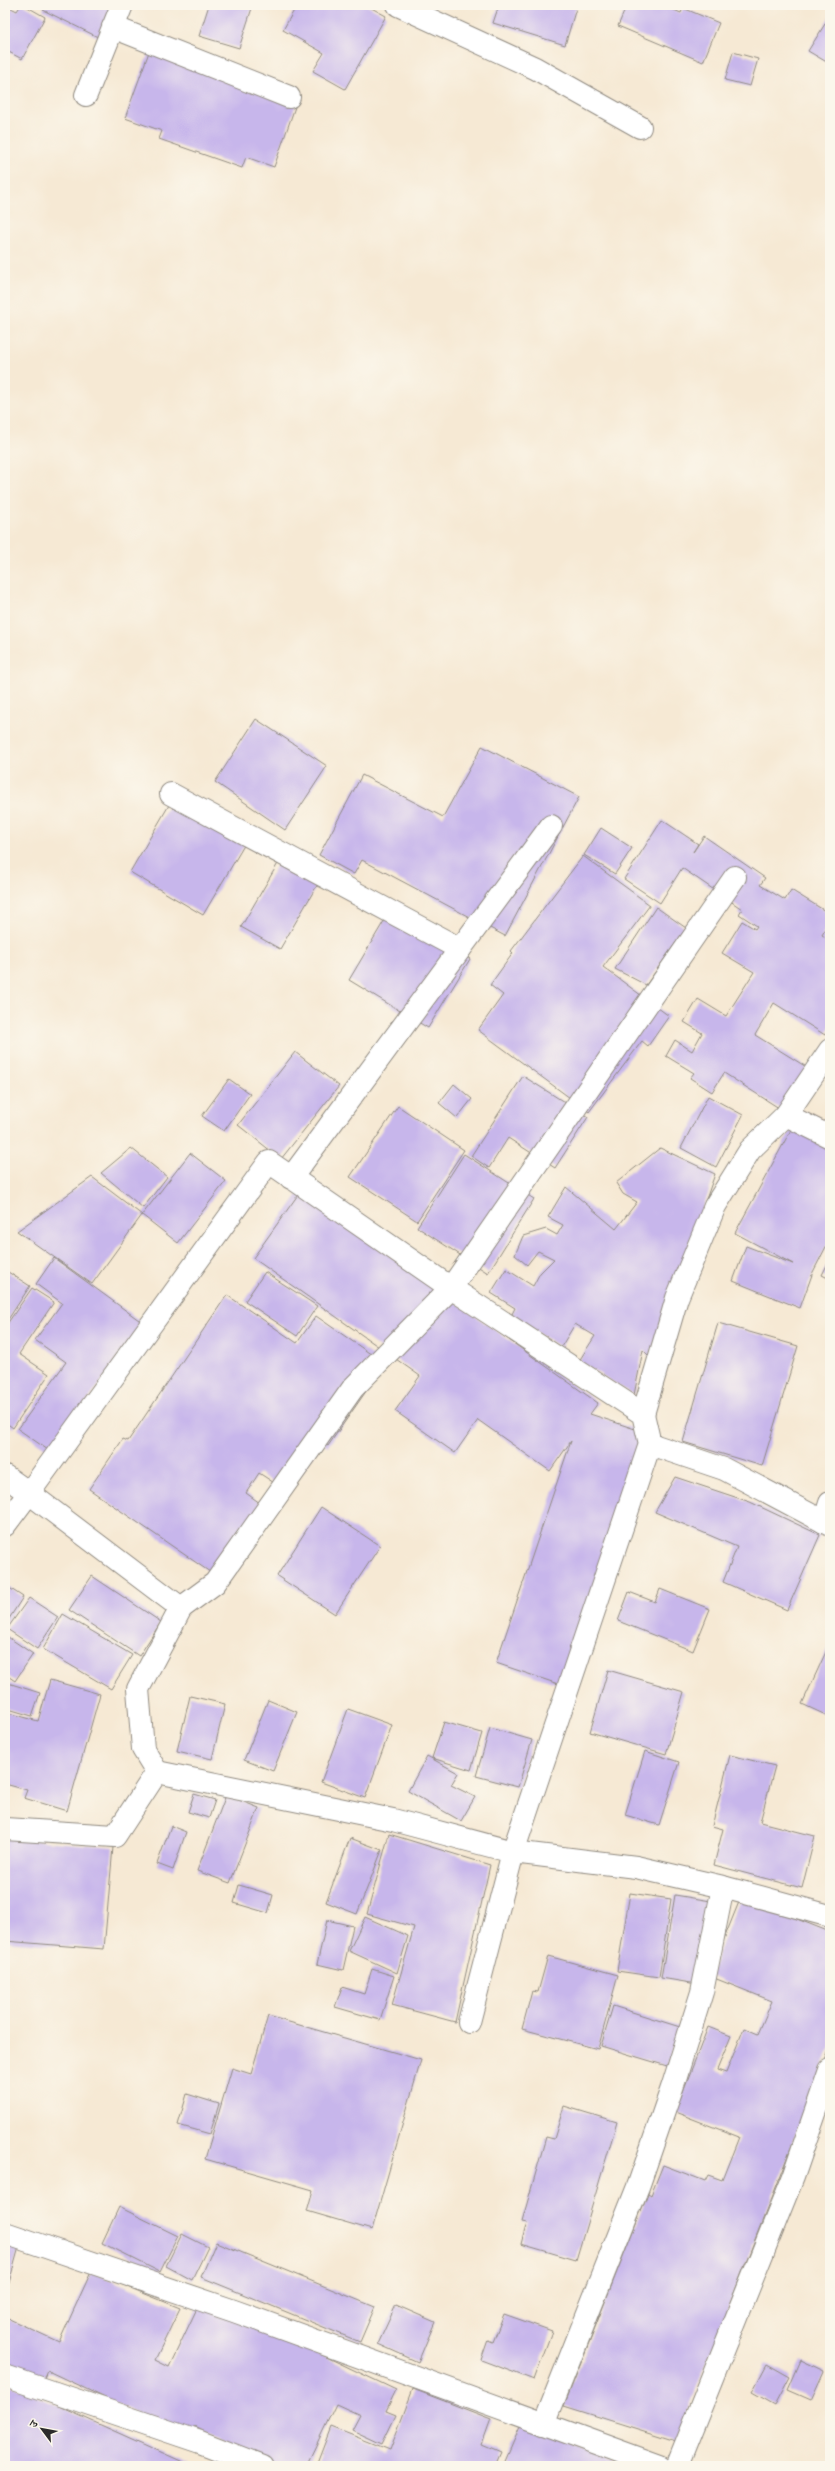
<svg xmlns="http://www.w3.org/2000/svg" width="835" height="2471" font-family="'IM FELL English','Noto Serif Devanagari',serif">
<style>
.building{fill:#c7b6eb}
.lines{fill:none;stroke-linecap:round;stroke-linejoin:round}
.minor-casing{stroke:#908a80;stroke-width:24}
.minor{stroke:#fff;stroke-width:22}
</style>
<rect width="100%" height="100%" fill="#fbf7ec"/>
<filter id="ink" filterUnits="userSpaceOnUse"><feTurbulence type="fractalNoise" baseFrequency=".025" numOctaves="2"/><feDisplacementMap in="SourceGraphic" scale="8" xChannelSelector="R" yChannelSelector="G"/><feConvolveMatrix kernelMatrix="1 2 1 2 8 2 1 2 1" color-interpolation-filters="sRGB"/></filter>
<filter id="wash" filterUnits="userSpaceOnUse"><feTurbulence type="fractalNoise" baseFrequency=".012" numOctaves="4" result="noise"/><feDisplacementMap in="SourceGraphic" scale="16" xChannelSelector="R" yChannelSelector="G"/><feGaussianBlur stdDeviation="0.9" result="paint"/><feColorMatrix in="noise" values="0 0 0 0 0 0 0 0 0 0 0 0 0 0 0 0 0 1.4 0 .05"/><feComposite in="paint" operator="in"/></filter>
<g filter="url(#wash)">
<rect width="100%" height="100%" fill="#f6e9d4"/>
<g id="blocks">
<g class="building">
<polygon points="5,5 17,11 21,5 24,5 45,17 22,59 5,50"/>
<polygon points="45,5 129,5 112,44 43,10"/>
<polygon points="209,5 253,5 239,48 199,36"/>
<polygon points="297,5 366,5 386,16 345,89 313,71 324,53 283,30"/>
<polygon points="499,5 577,5 565,45 493,23"/>
<polygon points="627,5 662,5 681,13 683,8 719,23 703,62 618,26"/>
<polygon points="830,16 830,64 808,51"/>
<polygon points="149,52 296,104 274,167 246,157 242,168 159,139 162,131 125,118"/>
<polygon points="733,52 758,59 750,86 725,80"/>
<polygon points="256,719 327,766 285,830 215,782"/>
<polygon points="482,746 579,797 505,936 362,860 354,874 319,855 362,775 443,817"/>
<polygon points="172,800 246,842 203,915 130,872"/>
<polygon points="662,820 698,844 693,852 704,836 765,878 760,885 785,900 791,890 830,914 830,922 822,935 830,940 830,1027 825,1035 774,1003 755,1035 808,1068 782,1110 724,1073 712,1092 690,1078 694,1073 666,1056 675,1040 692,1051 702,1033 684,1022 698,999 726,1016 754,972 722,953 742,921 755,929 757,926 739,914 742,909 682,868 660,903 624,879"/>
<polygon points="601,828 632,848 615,874 584,855"/>
<polygon points="583,856 650,905 603,967 669,1016 648,1046 642,1041 589,1112 478,1030 503,995 490,985 513,953 511,951"/>
<polygon points="280,860 319,882 280,949 241,927"/>
<polygon points="656,907 686,928 646,985 615,969"/>
<polygon points="390,911 470,959 428,1028 349,980"/>
<polygon points="295,1052 339,1086 281,1159 238,1125"/>
<polygon points="523,1076 588,1117 555,1168 508,1138 489,1168 471,1156"/>
<polygon points="229,1079 250,1094 224,1131 202,1116"/>
<polygon points="454,1084 472,1099 457,1118 439,1103"/>
<polygon points="708,1096 743,1115 716,1167 681,1148"/>
<polygon points="398,1106 464,1150 417,1221 350,1177"/>
<polygon points="793,1126 830,1146 830,1239 813,1272 800,1308 733,1281 746,1246 793,1264 735,1233"/>
<polygon points="131,1148 167,1177 143,1208 101,1173"/>
<polygon points="660,1148 715,1174 650,1357 643,1350 634,1395 579,1361 595,1336 575,1324 561,1347 511,1316 515,1308 491,1293 506,1269 533,1286 540,1273 554,1259 538,1251 527,1265 515,1255 523,1236 546,1229 557,1235 563,1225 548,1217 566,1187 616,1229 637,1202 623,1194 616,1183"/>
<polygon points="190,1153 226,1181 178,1243 142,1215"/>
<polygon points="464,1154 534,1199 488,1273 417,1227"/>
<polygon points="92,1177 142,1215 92,1284 17,1231"/>
<polygon points="300,1192 598,1403 590,1414 644,1432 567,1687 496,1663 571,1441 550,1471 478,1420 455,1453 395,1411 420,1376 253,1258"/>
<polygon points="54,1258 143,1323 51,1452 18,1429 66,1362 35,1340 62,1303 36,1284"/>
<polygon points="830,1259 830,1279 822,1275"/>
<polygon points="8,1272 30,1286 7,1321 5,1320 5,1276"/>
<polygon points="265,1272 317,1306 297,1336 245,1301"/>
<polygon points="32,1288 54,1302 19,1354 49,1374 13,1428 5,1422 5,1322 7,1324"/>
<polygon points="227,1295 297,1343 316,1316 385,1364 328,1446 322,1442 288,1492 259,1473 246,1493 271,1511 223,1581 89,1489 123,1439 128,1441"/>
<polygon points="718,1323 798,1346 762,1466 683,1442"/>
<polygon points="675,1477 750,1502 820,1535 787,1610 723,1582 737,1547 655,1512"/>
<polygon points="321,1507 380,1546 335,1614 277,1576"/>
<polygon points="92,1576 161,1622 139,1656 69,1610"/>
<polygon points="5,1585 23,1597 5,1625"/>
<polygon points="660,1589 710,1609 693,1651 618,1621 629,1592 655,1602"/>
<polygon points="29,1598 58,1617 37,1649 7,1629"/>
<polygon points="63,1614 132,1655 111,1689 43,1649"/>
<polygon points="5,1635 33,1654 15,1681 5,1674"/>
<polygon points="830,1643 830,1717 802,1704"/>
<polygon points="608,1670 684,1692 666,1754 590,1732"/>
<polygon points="50,1680 100,1694 67,1811 24,1798 27,1790 5,1784 5,1712 38,1721"/>
<polygon points="5,1682 40,1693 32,1716 5,1708"/>
<polygon points="190,1696 225,1704 212,1759 177,1751"/>
<polygon points="268,1700 297,1712 273,1771 244,1760"/>
<polygon points="348,1709 392,1725 365,1798 321,1782"/>
<polygon points="444,1722 482,1733 471,1770 432,1758"/>
<polygon points="490,1728 532,1740 518,1787 476,1776"/>
<polygon points="645,1751 679,1762 659,1825 625,1815"/>
<polygon points="730,1755 775,1766 760,1822 815,1836 802,1888 714,1865 723,1829 712,1826"/>
<polygon points="427,1756 458,1773 451,1785 475,1797 461,1821 408,1791"/>
<polygon points="194,1794 215,1800 209,1818 188,1812"/>
<polygon points="226,1795 259,1808 230,1883 197,1871"/>
<polygon points="171,1826 186,1832 173,1870 157,1864"/>
<polygon points="389,1834 490,1865 455,2022 392,2005 414,1927 367,1914"/>
<polygon points="5,1838 113,1847 104,1949 5,1941"/>
<polygon points="350,1838 382,1850 357,1914 326,1902"/>
<polygon points="239,1885 273,1895 268,1913 234,1903"/>
<polygon points="630,1893 671,1899 659,1977 617,1971"/>
<polygon points="675,1895 717,1902 703,1985 661,1978"/>
<polygon points="741,1897 830,1932 830,2048 676,2441 564,2406 648,2193 651,2195 663,2165 705,2181 708,2175 722,2180 739,2137 675,2112 708,2027 731,2036 717,2070 726,2073 744,2028 758,2034 772,2001 709,1976"/>
<polygon points="365,1917 408,1936 397,1973 349,1951"/>
<polygon points="327,1920 353,1926 343,1970 317,1964"/>
<polygon points="548,1956 618,1975 598,2049 522,2029 532,1991 538,1992"/>
<polygon points="372,1969 394,1976 380,2020 335,2007 342,1987 364,1994"/>
<polygon points="613,2006 680,2027 667,2066 601,2046"/>
<polygon points="268,2016 421,2060 372,2230 307,2211 313,2190 205,2159 232,2068 251,2074"/>
<polygon points="187,2094 219,2104 210,2134 178,2125"/>
<polygon points="564,2106 617,2122 576,2260 521,2244 527,2222 522,2221 546,2137 554,2139"/>
<polygon points="119,2207 178,2236 160,2272 102,2243"/>
<polygon points="182,2234 208,2247 192,2280 166,2266"/>
<polygon points="216,2242 375,2307 360,2342 201,2277"/>
<polygon points="5,2243 19,2247 5,2297"/>
<polygon points="91,2272 180,2308 155,2360 169,2367 202,2298 396,2390 386,2411 396,2415 382,2444 352,2430 360,2415 336,2404 306,2466 275,2466 195,2427 190,2438 48,2371 42,2385 5,2367 5,2317 59,2342"/>
<polygon points="396,2305 435,2322 418,2362 378,2344"/>
<polygon points="504,2314 552,2331 534,2380 481,2360 488,2340 493,2342"/>
<polygon points="801,2360 824,2371 811,2400 788,2390"/>
<polygon points="767,2364 790,2377 775,2405 752,2392"/>
<polygon points="5,2382 192,2466 5,2466"/>
<polygon points="413,2389 491,2419 482,2444 501,2452 495,2466 316,2466 331,2427 390,2450"/>
<polygon points="523,2420 629,2466 503,2466"/>
</g>
</g>
</g>
<g filter="url(#ink)">
<use href="#blocks" fill-opacity="0" stroke="#908a80" stroke-width="1"/>
<g class="lines">
<g class="minor-casing">
<g id="minor">
<polyline points="398,5 535,68 640,127"/>
<polyline points="113,27 289,97"/>
<polyline points="86,95 122,5"/>
<polyline points="171,794 460,949"/>
<polyline points="786,1115 830,1137"/>
<polyline points="291,1178 551,826"/>
<polyline points="643,1414 677,1298 715,1206 750,1150 786,1115 830,1050"/>
<polyline points="650,1444 724,1469 830,1525"/>
<polyline points="5,1476 29,1493 269,1162 451,1288 643,1414 650,1444 513,1852 393,1820 157,1772 115,1836 5,1829"/>
<polyline points="824,1522 830,1503"/>
<polyline points="5,1525 29,1493 181,1608 138,1689 143,1749 157,1772"/>
<polyline points="181,1608 215,1583 353,1388 451,1288 735,877"/>
<polyline points="469,2022 513,1852 636,1867 723,1887 830,1916"/>
<polyline points="5,2233 234,2311 660,2466"/>
<polyline points="5,2376 200,2442 262,2466"/>
<polyline points="544,2424 639,2184 673,2085 702,1992 723,1887"/>
<polyline points="677,2466 793,2177 830,2070"/>
</g>
</g>
<use href="#minor" class="minor"/>
</g>
</g>
<rect width="835" height="2471" fill="none" stroke="#fbf7ec" stroke-width="20"/>
<g transform="translate(42 2429) rotate(302)" stroke="#fbf7ec" stroke-width="3" paint-order="stroke">
<path d="M0-3L7 15L0 10L-7 15Z" fill="#2b2b2b"/>
<text y="-6" font-size="11" font-weight="bold" text-anchor="middle" fill="#2b2b2b">उ</text>
</g>
</svg>
